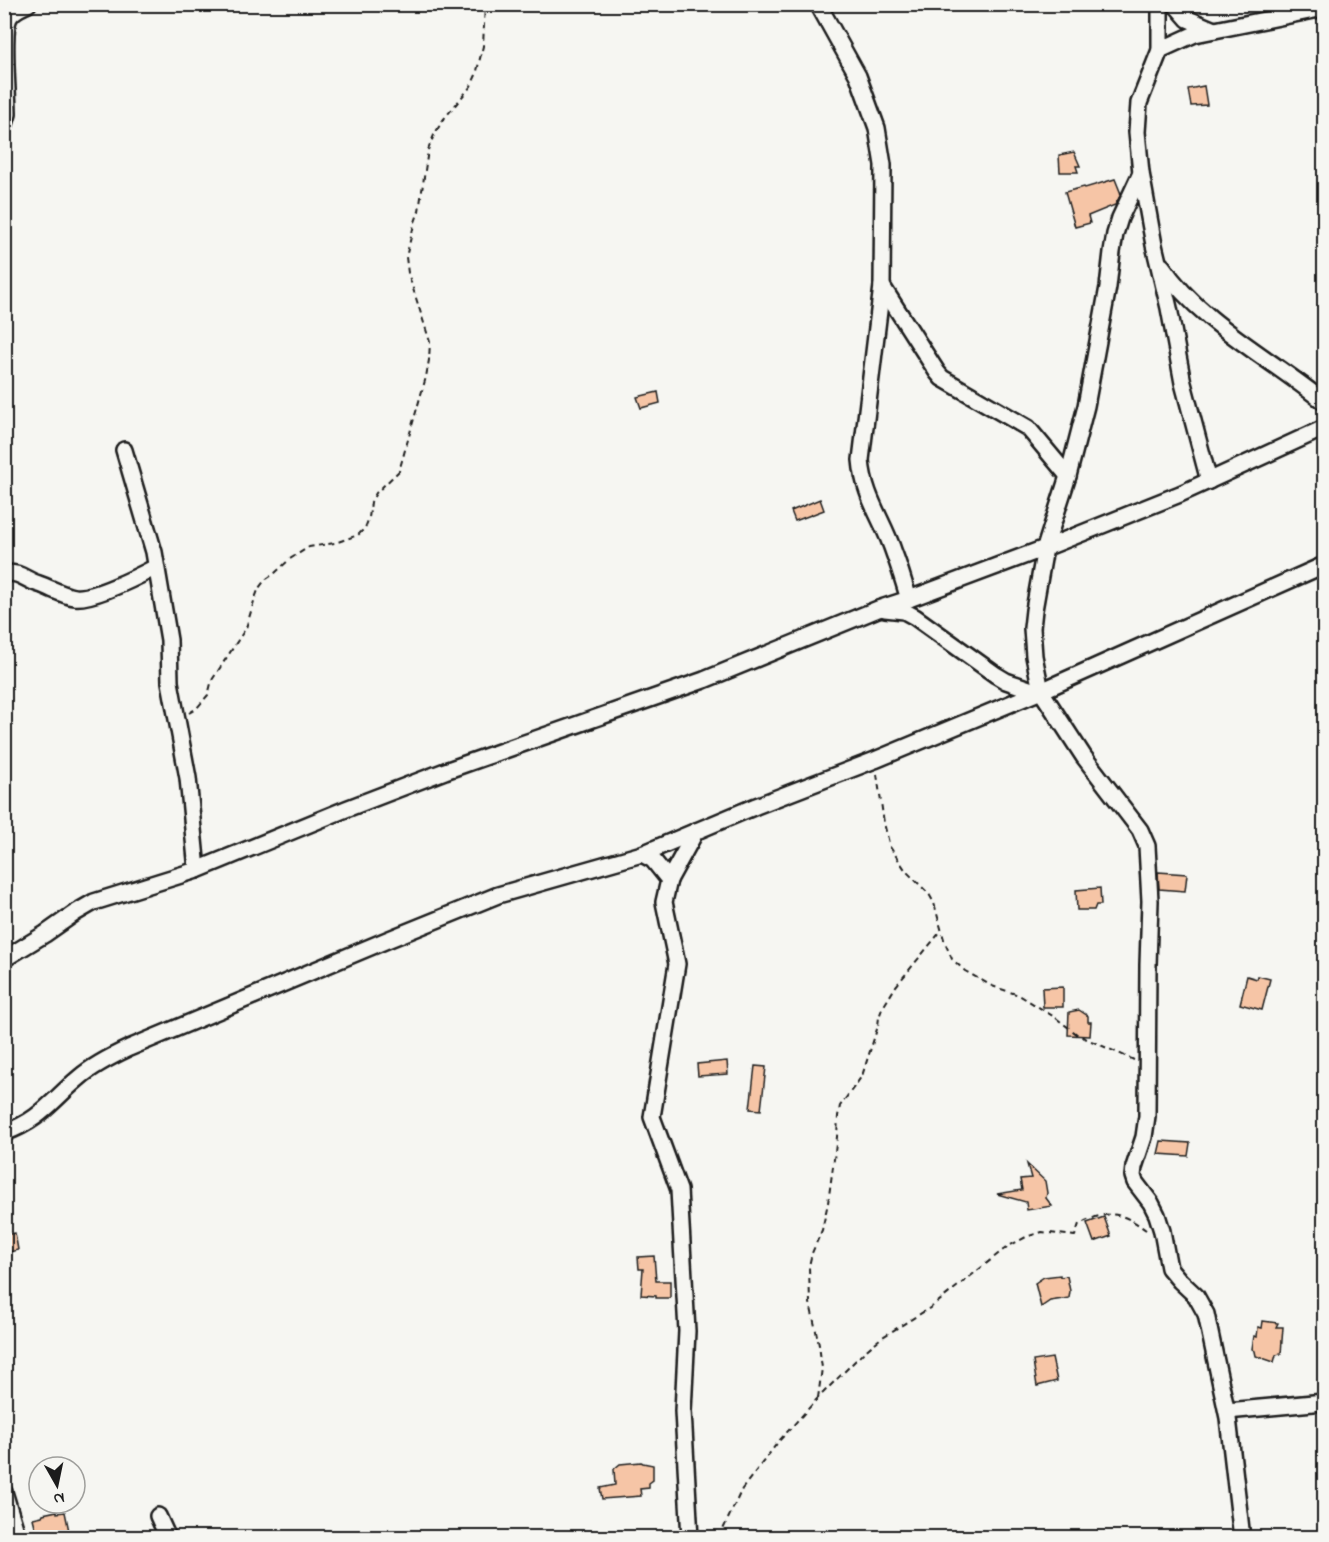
<svg xmlns="http://www.w3.org/2000/svg" width="1329" height="1542" font-family="'Indie Flower',sans-serif">
<style>
.building{fill:#f6c5a6;stroke:#1c1c1c;stroke-width:1.5}
.lines{fill:none;stroke-linecap:round;stroke-linejoin:round}
.minor-casing{stroke:#1c1c1c;stroke-width:20}
.path{stroke:#1c1c1c;stroke-width:2;stroke-dasharray:6 4.5;stroke-linecap:butt}
.minor{stroke:#f6f6f2;stroke-width:15}
</style>
<rect width="100%" height="100%" fill="#f6f6f2"/>
<filter id="ink" filterUnits="userSpaceOnUse"><feTurbulence type="fractalNoise" baseFrequency=".0167" numOctaves="2"/><feDisplacementMap in="SourceGraphic" scale="12" xChannelSelector="R" yChannelSelector="G"/><feConvolveMatrix kernelMatrix="1 2 1 2 8 2 1 2 1" color-interpolation-filters="sRGB"/></filter>
<g filter="url(#ink)">
<g class="building">
<polygon points="1204,86 1207,105 1191,106 1188,89"/>
<polygon points="1074,152 1080,166 1076,166 1078,172 1060,172 1059,155"/>
<polygon points="1115,179 1121,194 1115,205 1088,216 1090,223 1075,227 1065,192 1084,187 1085,188"/>
<polygon points="658,392 660,403 641,408 637,397"/>
<polygon points="820,499 824,510 795,521 791,511"/>
<polygon points="1158,872 1187,874 1185,891 1159,889"/>
<polygon points="1100,888 1101,905 1096,905 1094,910 1077,910 1076,890"/>
<polygon points="1247,976 1257,979 1258,976 1270,979 1262,1010 1240,1004"/>
<polygon points="1063,987 1063,1007 1043,1007 1042,988"/>
<polygon points="1079,1010 1088,1016 1088,1022 1091,1022 1090,1036 1068,1035 1069,1012"/>
<polygon points="727,1061 728,1074 698,1076 697,1064"/>
<polygon points="755,1066 766,1067 761,1110 750,1109"/>
<polygon points="1161,1141 1190,1143 1188,1156 1158,1154"/>
<polygon points="1027,1164 1045,1181 1047,1193 1046,1198 1052,1206 1027,1210 1026,1202 997,1194 1022,1190 1020,1179 1031,1178"/>
<polygon points="1104,1217 1111,1236 1094,1242 1087,1223"/>
<polygon points="15,1233 18,1250 4,1253 4,1235"/>
<polygon points="654,1256 656,1281 670,1281 670,1298 656,1298 656,1296 641,1295 643,1269 639,1269 638,1257"/>
<polygon points="1060,1275 1060,1277 1067,1276 1070,1291 1069,1298 1050,1301 1041,1307 1035,1283 1044,1277"/>
<polygon points="1263,1321 1278,1323 1276,1327 1283,1327 1281,1354 1276,1355 1274,1362 1256,1356 1255,1351 1252,1349 1254,1336 1257,1337 1258,1327 1262,1328"/>
<polygon points="1052,1358 1057,1381 1037,1386 1033,1361"/>
<polygon points="641,1462 643,1463 653,1465 653,1480 649,1483 649,1488 640,1489 641,1496 602,1499 600,1488 615,1485 614,1469 620,1464"/>
<polygon points="57,1511 57,1513 65,1512 69,1531 62,1533 61,1538 38,1538 33,1518 42,1516 43,1514"/>
</g>
<g class="lines">
<g class="minor-casing">
<g id="minor">
<path d="M818,4l40,72 19,52 6,37 -1,121 -21,174c3,38 22,59 33,93 6,15 10,31 15,46"/>
<polyline points="1160,4 1160,50 1139,103 1137,132 1141,173 1154,245 1169,308 1183,383 1209,481"/>
<polyline points="1175,4 1188,19 1214,30"/>
<polyline points="1160,50 1195,34 1324,8"/>
<path d="M4,127l4,-13c0,-19 -6,-82 1,-96 4,-8 12,-10 19,-14"/>
<polyline points="1141,173 1120,218 1115,234 1112,252 1108,287 1086,406 1068,476 1045,548 1034,610 1032,628 1034,656 1041,691 1084,757 1140,830 1147,846 1150,901 1148,965 1147,1116 1144,1137 1134,1167 1133,1176 1135,1182 1151,1203 1157,1215 1162,1231 1169,1268 1180,1281 1196,1296 1206,1314 1228,1418 1242,1538"/>
<path d="M1162,266c38,57 110,93 162,136"/>
<polyline points="882,286 937,372 942,378 1028,428 1068,476"/>
<polyline points="124,450 154,552 169,640 170,682 188,778 197,870"/>
<path d="M4,573c19,-1 20,7 35,11 12,4 23,11 35,13 18,3 65,-21 82,-30"/>
<polyline points="885,609 904,611 915,617 996,675 1006,681 1038,692"/>
<polyline points="642,854 653,860 669,880 664,902 677,964 652,1117 679,1190 687,1331 683,1411 690,1538"/>
<polyline points="669,880 696,831"/>
<polyline points="4,959 45,934 75,913 94,902 197,870 346,809 445,771 704,680 878,609 909,599 1045,548 1180,494 1324,428"/>
<path d="M4,1133c37,-13 48,-33 76,-56 14,-12 32,-21 49,-29l258,-108 111,-45 144,-41 114,-48 119,-46 166,-69 283,-126"/>
<polyline points="1227,1411 1324,1402"/>
<polyline points="4,1492 18,1538"/>
<polyline points="158,1516 168,1538"/>
</g>
</g>
<g class="path">
<polyline points="189,713 197,708 208,695 212,680 246,628 255,598 259,588 265,580 275,573 290,559 309,547 335,543 358,535 365,528 369,518 371,502 376,493 399,471 426,377 429,360 430,342 408,273 406,257 414,225 419,211 428,150 434,135 443,120 471,86 476,75 483,46 485,4"/>
<polyline points="877,774 884,823 890,847 906,871 929,894 934,903 945,943 952,959 965,971 992,986 1019,995 1056,1018 1078,1035 1134,1060"/>
<polyline points="818,1398 822,1368 819,1345 810,1303 809,1266 812,1253 822,1230 828,1203 837,1137 838,1116 840,1106 862,1076 878,1026 879,1017 882,1009 896,986 941,931"/>
<path d="M719,1538l23,-49 37,-48 39,-43 46,-46 17,-14 52,-32 74,-59 19,-10 16,-5 33,4 4,-12c29,-14 41,-13 67,6"/>
</g>
<use href="#minor" class="minor"/>
</g>
</g>
<rect width="1329" height="1542" fill="none" stroke="#f6f6f2" stroke-width="24"/>
<rect x="12" y="12" width="1305" height="1518" fill="none" stroke="#1c1c1c" stroke-width="2" filter="url(#ink)"/>
<g transform="translate(57 1485) rotate(171)"><circle r="28" fill="#f6f6f2" stroke="#9f9f9c" stroke-width="1.5"/>
<path d="M0-4.5L10 22L0 15L-10 22Z" fill="#1c1c1c"/>
<text y="-9" font-size="16" font-weight="bold" text-anchor="middle" fill="#1c1c1c">N</text>
</g>
</svg>
